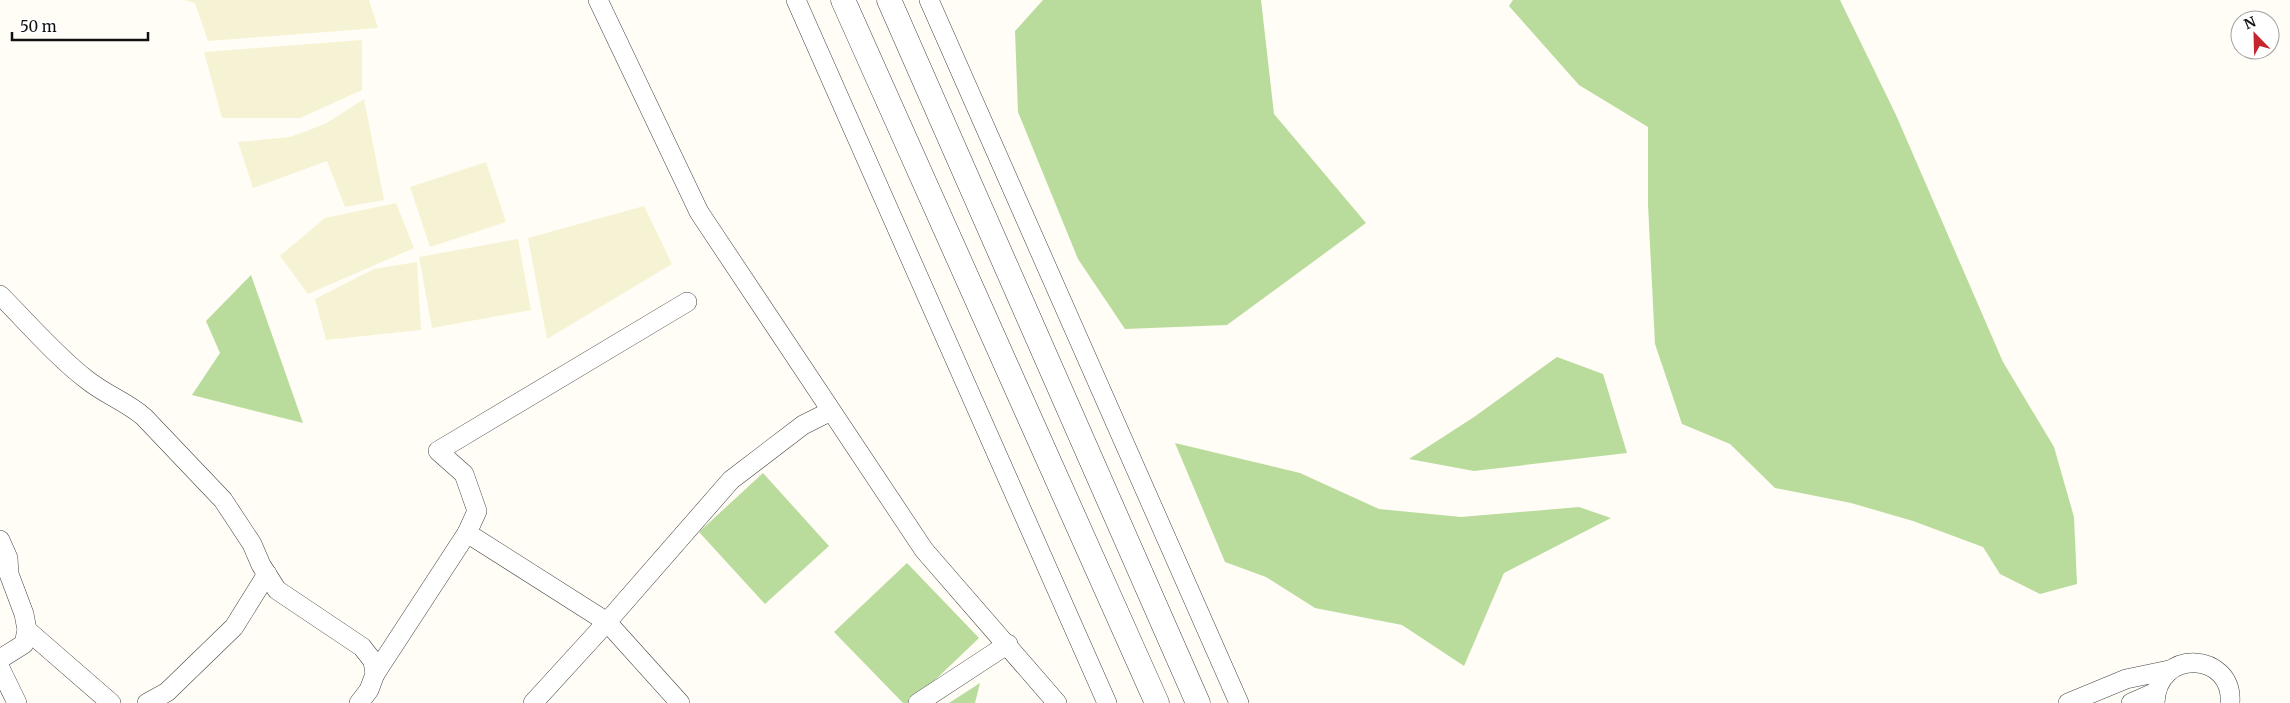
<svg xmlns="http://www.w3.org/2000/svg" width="2290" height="703" font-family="Merriweather,serif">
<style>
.farmland{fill:#f6f3d4}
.forest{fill:#b9dc9c}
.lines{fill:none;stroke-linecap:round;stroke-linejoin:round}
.minor-casing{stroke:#444;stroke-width:20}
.tertiary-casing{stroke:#444;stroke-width:25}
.minor{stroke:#fff;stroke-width:19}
.tertiary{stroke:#fff;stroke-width:24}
</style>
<rect width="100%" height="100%" fill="#fffdf5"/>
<g class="farmland">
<polygon points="184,0 369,0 378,28 208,41 195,3"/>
<polygon points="362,40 362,90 300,118 222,118 204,52"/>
<polygon points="364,99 384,200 345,207 327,161 253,188 238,142 290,137 325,124"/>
<polygon points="486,162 506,222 430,247 410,187"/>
<polygon points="396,203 414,248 308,294 280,256 325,218"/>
<polygon points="644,206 672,264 547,339 528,238"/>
<polygon points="518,239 531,310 432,328 419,257"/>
<polygon points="417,262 421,330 326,340 315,299 374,269"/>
</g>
<g class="forest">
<polygon points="1043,0 1261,0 1274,114 1366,223 1227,325 1125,329 1078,259 1018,112 1015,31"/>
<polygon points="1513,0 1840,0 1896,115 2003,362 2054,447 2074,517 2077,584 2040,594 2000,574 1983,547 1913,521 1851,503 1775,488 1730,444 1682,424 1655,344 1648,205 1648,127 1579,85 1509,6"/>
<polygon points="251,275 303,423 192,395 220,353 206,321"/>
<polygon points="1557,357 1603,374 1627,453 1474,471 1409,459 1474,417"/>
<polygon points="1175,443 1300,473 1379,509 1461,517 1579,507 1611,518 1504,573 1464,666 1402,625 1315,608 1266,577 1225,562"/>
<polygon points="763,473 829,546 765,604 699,532"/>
<polygon points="907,563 979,638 911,703 903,703 834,632"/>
<polygon points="980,683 975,703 949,703"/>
</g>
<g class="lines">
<g class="minor-casing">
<g id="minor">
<polyline points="598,0 699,212 924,550 1057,703"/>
<polyline points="796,0 1107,703"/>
<polyline points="929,0 1239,703"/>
<path d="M0,295c26,26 57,62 86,84 18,15 41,23 58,38l79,83 29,44 9,21 16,25 85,57 11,14 2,13 -6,16 -10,13"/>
<polyline points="467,533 477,511 464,474 438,451 687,302"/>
<polyline points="0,540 8,558 9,574 24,614 27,630 24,644 0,659"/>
<polyline points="27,630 111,703"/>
<polyline points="0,668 17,703"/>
<polyline points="375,674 467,533 607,622 533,703"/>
<polyline points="147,703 167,692 234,627 267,574"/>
<polyline points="680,703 607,622 731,480 803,425 831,411"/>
<polyline points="918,703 1008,644"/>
<polyline points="2068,703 2126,679 2169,670"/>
<polyline points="2131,703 2156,692"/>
<path d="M2155,703c2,-56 79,-51 75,0"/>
</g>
</g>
<g class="tertiary-casing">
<g id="tertiary">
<polyline points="843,0 1157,703"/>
<polyline points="889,0 1198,703"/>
</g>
</g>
<use href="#minor" class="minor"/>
<use href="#tertiary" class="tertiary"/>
</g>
<g transform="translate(2255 35) rotate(337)"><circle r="24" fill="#ffffff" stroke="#a0a0a0"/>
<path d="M0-4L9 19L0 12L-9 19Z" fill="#c4262e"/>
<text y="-8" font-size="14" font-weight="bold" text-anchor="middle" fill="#111111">N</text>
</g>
<path d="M12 32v8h136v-8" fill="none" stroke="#111111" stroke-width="2.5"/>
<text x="20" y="32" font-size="15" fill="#111111" stroke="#ffffff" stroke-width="4" paint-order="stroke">50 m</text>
</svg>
